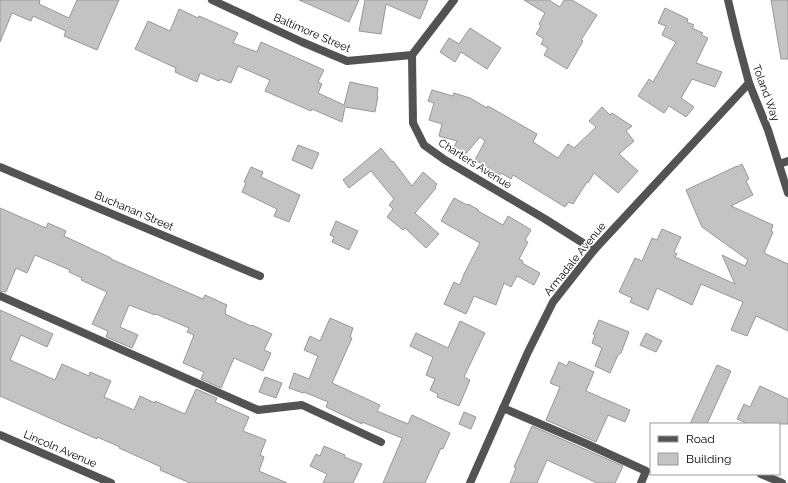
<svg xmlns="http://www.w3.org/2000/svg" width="788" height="483" font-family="Raleway,sans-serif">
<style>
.building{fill:#c3c3c3;stroke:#979797}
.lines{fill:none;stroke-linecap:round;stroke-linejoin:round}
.service{stroke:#535353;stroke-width:8}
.minor{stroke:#535353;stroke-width:8}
.labels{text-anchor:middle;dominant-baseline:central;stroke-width:3.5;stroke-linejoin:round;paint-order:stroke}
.street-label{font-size:11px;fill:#000;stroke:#fff}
</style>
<rect width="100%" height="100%" fill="#fff"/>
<g class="building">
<polygon points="0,0 40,0 39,4 69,18 77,0 119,0 97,50 64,36 66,31 33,16 31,21 12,13 0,42"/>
<polygon points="299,0 359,0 349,22"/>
<polygon points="365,0 428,0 420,19 386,4 381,34 359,31"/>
<polygon points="524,0 549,0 560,7 564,0 572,0 597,15 581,40 583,41 567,69 544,55 548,48 541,44 544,39 536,34 541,26 539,24 545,13"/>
<polygon points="771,0 788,0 788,59 781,59"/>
<polygon points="665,8 688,19 687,22 694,25 692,28 703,33 701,35 708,38 696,63 722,72 715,87 692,79 681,98 694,107 686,117 669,106 664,113 638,96 649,79 653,82 676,42 662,35 666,26 658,23"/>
<polygon points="179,9 198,18 199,16 238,33 233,43 257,52 261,42 324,70 318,82 322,84 318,93 344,105 350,82 378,88 377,95 378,96 375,112 345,107 342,122 312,109 311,111 265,91 270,80 238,66 231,83 220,79 219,81 200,73 197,82 175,72 176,68 135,49 148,21 170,31"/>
<polygon points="470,28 501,48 487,69 461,52 455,62 440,52 449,38 459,44"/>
<polygon points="432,90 453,96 454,93 470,98 487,108 488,106 537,134 533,142 558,158 568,144 574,148 596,127 589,121 602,107 610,115 612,113 632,126 626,131 634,141 619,154 638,171 618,193 594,173 588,183 587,182 573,204 569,202 565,207 513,175 511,179 501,173 500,175 475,160 485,141 480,137 464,156 453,149 457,141 439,136 442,124 429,120 434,103 428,101"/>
<polygon points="298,145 319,153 312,169 292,160"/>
<polygon points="381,148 392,162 393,161 412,186 423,172 437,184 435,187 436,188 415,213 439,234 426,248 405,228 403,230 387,217 393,209 389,205 394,199 371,171 349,188 343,180"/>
<polygon points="742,164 749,179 746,181 753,195 731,206 773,225 771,231 773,232 764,253 788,264 788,331 756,316 747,336 731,330 743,302 701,284 692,305 657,288 648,310 630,302 632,298 619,292 635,258 642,261 652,238 657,240 662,229 681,237 674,252 677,254 675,257 735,284 722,255 745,266 748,260 702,227 686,190 737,166 737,167"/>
<polygon points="251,167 263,172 261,177 300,195 289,222 274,216 277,209 242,192 246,183 244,182"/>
<polygon points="454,198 467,205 468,204 479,210 478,211 503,225 508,216 530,229 531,230 525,240 528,242 519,259 523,261 522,263 540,273 534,285 517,276 511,287 504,283 496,305 474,296 466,314 444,304 454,282 460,285 464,274 480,243 441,221"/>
<polygon points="0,208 46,228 48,223 66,231 64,236 111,258 111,259 203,299 205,295 227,305 225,310 226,311 225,314 251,326 252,325 272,334 264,350 271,353 263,371 234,358 221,388 201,379 204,372 183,363 194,335 187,332 189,328 156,314 155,315 129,305 120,327 138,335 132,348 106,337 108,331 92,324 107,292 81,280 82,278 69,272 70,270 35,255 27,273 16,268 6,292 0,291"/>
<polygon points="336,221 358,231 349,250 332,242 334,237 330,235"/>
<polygon points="0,310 53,334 47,347 21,335 10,360 55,380 62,364 89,376 90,372 111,381 104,397 134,410 140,396 155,403 155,401 185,414 188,407 196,389 217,398 215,402 249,417 243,431 266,440 260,455 264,457 259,471 287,483 190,483 160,470 161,467 119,448 120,447 97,437 97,439 0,396"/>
<polygon points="330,318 353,328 350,337 352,338 332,383 380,405 377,411 408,424 412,415 450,433 443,449 441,448 425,483 383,483 401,441 402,438 362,422 362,424 326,407 328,402 304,392 303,393 289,388 294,373 309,379 318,356 304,350 310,336 320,341"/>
<polygon points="599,320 629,332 621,353 618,355 610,373 595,366 602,348 592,343 595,335 593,334"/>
<polygon points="460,321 485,333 464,377 470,380 459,406 437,397 438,394 430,390 435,379 426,375 433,357 410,346 416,333 448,348"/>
<polygon points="646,333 662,341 656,352 640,345"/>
<polygon points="569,361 594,372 586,391 630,410 625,422 608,415 596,442 546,420 560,387 550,383 559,362 567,366"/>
<polygon points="717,365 731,371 707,424 690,424"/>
<polygon points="265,377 282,383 276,398 259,392"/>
<polygon points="760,386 788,399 788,424 749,424 737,419 744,404 750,407"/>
<polygon points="464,412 476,417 471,429 459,424"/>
<polygon points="532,426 623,466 615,483 597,483 547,460 537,483 510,483 516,468 514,467"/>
<polygon points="324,446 345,455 344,457 362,464 353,483 323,483 327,474 310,466 316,454 320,456"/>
</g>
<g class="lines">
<g class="service">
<polyline points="779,164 788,161"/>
<polyline points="0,296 258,410 302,405 381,442"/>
<polyline points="503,408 587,444 646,471 641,483"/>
<polyline points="761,474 782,483"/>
</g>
<g class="minor">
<polyline points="212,0 302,42 347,61 412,55 454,0"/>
<polyline points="728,0 737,38 749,83 768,130 788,193"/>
<polyline points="412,55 413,123 424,145 445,160 545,219 594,250"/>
<polyline points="0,167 260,276"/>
<polyline points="0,435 111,483"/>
<polyline points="470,483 528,352 553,302 594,250 749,83"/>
</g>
</g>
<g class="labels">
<g class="street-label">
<text transform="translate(312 33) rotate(23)">Baltimore Street</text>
<text transform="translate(766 93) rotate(70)">Toland Way</text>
<text transform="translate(475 164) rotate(32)">Charters Avenue</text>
<text transform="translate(134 211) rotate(23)">Buchanan Street</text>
<text transform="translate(575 259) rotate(-51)">Armadale Avenue</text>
<text transform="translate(60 449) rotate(23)">Lincoln Avenue</text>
</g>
</g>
<rect x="650" y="423" width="130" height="52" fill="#ffffff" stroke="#999999"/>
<rect x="658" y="436" width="20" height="6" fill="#535353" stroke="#999999"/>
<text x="686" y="443" font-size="12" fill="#000000">Road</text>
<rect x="658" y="453" width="20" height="12" fill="#c3c3c3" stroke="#999999"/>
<text x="686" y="463" font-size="12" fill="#000000">Building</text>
</svg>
